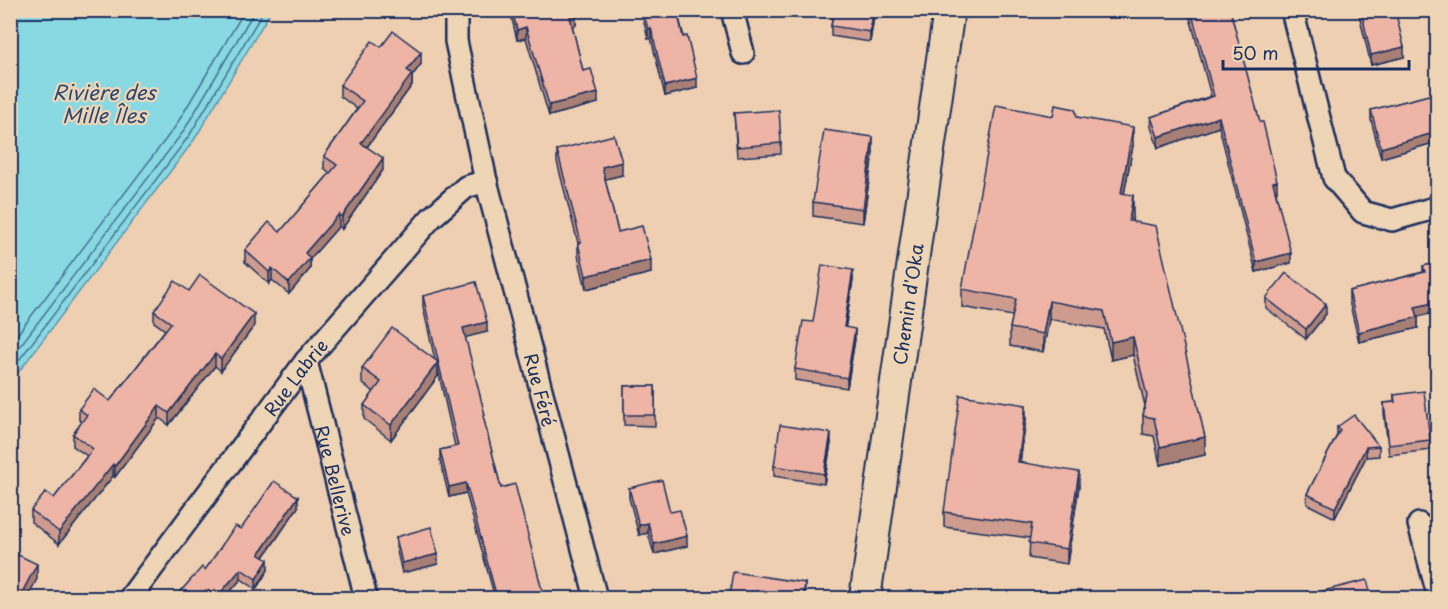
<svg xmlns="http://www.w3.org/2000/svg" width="1448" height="609" font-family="'Playpen Sans',sans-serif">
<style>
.water{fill:#89d9e3;stroke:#5d95ae;stroke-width:1.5}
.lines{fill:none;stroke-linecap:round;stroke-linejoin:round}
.shore{stroke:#477393;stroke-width:1.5}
.minor-casing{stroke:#1b2f5e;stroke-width:26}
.secondary-casing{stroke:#1b2f5e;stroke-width:34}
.minor{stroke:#eed5b5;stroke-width:21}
.secondary{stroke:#eed5b5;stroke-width:30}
.wall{fill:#cd9c8f;stroke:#1b2f5e;stroke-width:1.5}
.shaded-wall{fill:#a77f74;stroke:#1b2f5e;stroke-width:1.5}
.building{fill:#eeb5a6;stroke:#1b2f5e;stroke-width:1.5}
.labels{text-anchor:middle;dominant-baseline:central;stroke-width:4.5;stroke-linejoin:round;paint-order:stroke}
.street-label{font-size:18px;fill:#1b2f5e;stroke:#eed5b5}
.water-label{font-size:20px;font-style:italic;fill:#2c4872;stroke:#eed5b5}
</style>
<rect width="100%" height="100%" fill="#eecfb2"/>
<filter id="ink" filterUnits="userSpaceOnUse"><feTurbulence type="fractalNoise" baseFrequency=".0167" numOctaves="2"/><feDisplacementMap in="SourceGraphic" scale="12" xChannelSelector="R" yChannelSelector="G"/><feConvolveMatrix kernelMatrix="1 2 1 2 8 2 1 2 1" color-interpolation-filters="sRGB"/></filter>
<g filter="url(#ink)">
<polygon class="water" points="11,10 271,11 194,140 11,382"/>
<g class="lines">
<g class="shore">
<polyline points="10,344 175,127 245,10"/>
<polyline points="10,359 183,132 255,10"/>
<polyline points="10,372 189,136 264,10"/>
</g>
<g class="minor-casing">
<g id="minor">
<path id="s1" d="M456,10v31l30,140 110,417"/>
<polyline points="732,10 743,53"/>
<polyline points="1292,10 1334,178 1363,212 1392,220 1438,207"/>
<path id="s2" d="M306,361l60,237"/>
<polyline points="1419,524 1438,594"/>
<path id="s3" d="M130,598l176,-237 125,-143 35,-31 20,-6"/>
</g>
</g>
<g class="secondary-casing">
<g id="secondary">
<path id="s4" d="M865,598l84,-588"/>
</g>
</g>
<use href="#minor" class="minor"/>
<use href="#secondary" class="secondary"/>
</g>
<g class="wall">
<polygon points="511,10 575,10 576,25 572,26 583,71 598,103 549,116 526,38 517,40 511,15"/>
<polygon points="641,10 677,10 697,88 665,96 651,38 648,39"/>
<polygon points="834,10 875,10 870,42 831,36 831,26"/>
<polygon points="1188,10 1230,10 1277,191 1276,192 1291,263 1256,272 1219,127 1158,148 1151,127 1151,117 1211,96"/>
<polygon points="1358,10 1395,10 1404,57 1371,65"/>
<polygon points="381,47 421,64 412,76 412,85 367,147 383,170 342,229 339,226 310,259 310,269 289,294 272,280 269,284 245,262 245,250 280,232 330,173 324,168 324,156 357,109 340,96 340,85"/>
<polygon points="1437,93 1437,142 1381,158 1371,120 1371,110"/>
<polygon points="734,113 781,143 781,154 737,157"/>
<polygon points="1053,116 1077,117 1133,145 1124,194 1133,213 1132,221 1205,455 1160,465 1154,436 1143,434 1143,416 1145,406 1133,355 1111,360 1104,329 1049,319 1043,352 1010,346 1010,328 1013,316 962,307 962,289"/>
<polygon points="557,150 622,175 605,179 618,232 651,273 586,289 578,255 578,243 557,162"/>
<polygon points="873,152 863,223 813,216 813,202"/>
<polygon points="1437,263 1437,312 1418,317 1418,328 1359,342 1349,301 1349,291 1423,272 1423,266"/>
<polygon points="853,280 845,327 855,339 847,388 795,380 795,369 813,322"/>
<polygon points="189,291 254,326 221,371 215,366 169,425 159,418 115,477 113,476 59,544 31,522 31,510 54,498 87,456 73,446 73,434 82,422 79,420 79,409 110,401 165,330 154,322 154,311"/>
<polygon points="423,296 487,332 465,337 485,425 501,488 544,598 495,598 466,493 449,497 440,460 440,450 455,446 438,370 438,376 391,440 364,419 364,405 374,392 362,383 362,368 435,360 423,307"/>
<polygon points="1266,298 1326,314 1306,339 1266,308"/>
<polygon points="624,386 655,386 655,426 624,425"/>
<polygon points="1394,395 1430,440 1430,450 1389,455 1384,413 1384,403 1394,402"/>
<polygon points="1026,419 1020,463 1079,486 1067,564 1029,558 1030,538 944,527 944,512"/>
<polygon points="1337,427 1379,446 1379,456 1366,457 1335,518 1307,504 1307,494 1337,435"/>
<polygon points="831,443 824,484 774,476 774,466"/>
<polygon points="629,488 670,512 687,546 654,554 648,533 639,535 629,498"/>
<polygon points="298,507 264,557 268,570 256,589 241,579 225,598 180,598 180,592 205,570 241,529"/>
<polygon points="396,537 438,564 402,573 396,547"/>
</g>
<g class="shaded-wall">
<polygon points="873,10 875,10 870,42 870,32"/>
<polygon points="576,15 576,25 570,27 570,17"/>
<polygon points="526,27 526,38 517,40 517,30"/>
<polygon points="651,28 651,38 648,39 648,29"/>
<polygon points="1404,47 1404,57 1371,65 1371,55"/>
<polygon points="421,52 421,64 412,76 412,85 361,155 361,143 407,70"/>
<polygon points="697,78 697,88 665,96 665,86"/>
<polygon points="598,93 598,103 549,116 549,105"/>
<polygon points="1219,117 1219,127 1158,148 1158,137"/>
<polygon points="1133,127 1133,145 1121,211 1121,193"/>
<polygon points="1437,132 1437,142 1381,158 1381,148"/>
<polygon points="873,137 873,152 863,223 863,209"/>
<polygon points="383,158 383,170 342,229 342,217"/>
<polygon points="622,162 622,175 602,180 602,167"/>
<polygon points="1277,181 1277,191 1273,192 1273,182"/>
<polygon points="1133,195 1133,213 1129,238 1129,221"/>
<polygon points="339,214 339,226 310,259 310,269 289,294 289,283 305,253"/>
<polygon points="1291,253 1291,263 1256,272 1256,262"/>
<polygon points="651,260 651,273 586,289 586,276"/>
<polygon points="272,268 272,280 269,284 269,272"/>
<polygon points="853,270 853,280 844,337 844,327"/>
<polygon points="1049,301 1049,319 1043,352 1043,334"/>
<polygon points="1437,302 1437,312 1415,317 1415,307"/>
<polygon points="1326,304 1326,314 1306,339 1306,329"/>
<polygon points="254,314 254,326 221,371 221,359"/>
<polygon points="1418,317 1418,328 1359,342 1359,332"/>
<polygon points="487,322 487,332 463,338 463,328"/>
<polygon points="855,329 855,339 847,388 847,378"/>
<polygon points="1133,337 1133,355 1111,360 1111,342"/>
<polygon points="215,354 215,366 169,425 169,413"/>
<polygon points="438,362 438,376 391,440 391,425"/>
<polygon points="1026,405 1026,419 1018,477 1018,462"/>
<polygon points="159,406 159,418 115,477 115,466"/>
<polygon points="831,433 831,443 824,484 824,474"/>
<polygon points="1205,437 1205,455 1160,465 1160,447"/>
<polygon points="1366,447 1366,457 1335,518 1335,508"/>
<polygon points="113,464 113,476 59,544 59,532"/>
<polygon points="1079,472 1079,486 1067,564 1067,549"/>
<polygon points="466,483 466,493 449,497 449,487"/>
<polygon points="298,497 298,507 259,564 259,554"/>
<polygon points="648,523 648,533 639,535 639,525"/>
<polygon points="687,536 687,546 654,554 654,544"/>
<polygon points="438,554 438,564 402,573 402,563"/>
<polygon points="268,560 268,570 256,589 256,579"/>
<polygon points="37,564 37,579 27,598 19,598"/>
<polygon points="241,569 241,579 225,598 216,598"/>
<polygon points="805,583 805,598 803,598"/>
</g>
<g class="building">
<polygon points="512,10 575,10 576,15 570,17 583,71 591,69 598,93 549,105 526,27 517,30"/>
<polygon points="643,10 677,10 683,37 687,36 697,78 665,86 651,28 648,29"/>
<polygon points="834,10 873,10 870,32 831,26"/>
<polygon points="1191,10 1230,10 1260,122 1263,122 1277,181 1273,182 1291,253 1256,262 1219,117 1158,137 1151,117 1214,96"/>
<polygon points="1361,10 1395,10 1404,47 1371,55"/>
<polygon points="393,31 421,52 407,70 412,74 361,143 383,158 342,217 339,214 305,253 310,258 289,283 272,268 269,272 245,250 269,222 280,232 337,165 324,156 363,101 340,85 372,41 381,47"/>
<polygon points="1437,93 1437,132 1381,148 1371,110"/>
<polygon points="996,105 1053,116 1055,105 1075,109 1077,117 1133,127 1121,193 1133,195 1129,221 1156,226 1205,437 1160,447 1154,418 1143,416 1147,396 1133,337 1111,342 1104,311 1049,301 1043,334 1010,328 1016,299 962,289"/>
<polygon points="779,110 781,143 737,147 734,113"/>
<polygon points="824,130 873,137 863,209 813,202"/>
<polygon points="614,135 622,162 602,167 618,232 642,226 651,260 586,276 578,243 581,242 557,150"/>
<polygon points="1437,263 1437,302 1415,307 1418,317 1359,332 1349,291 1425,272 1423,266"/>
<polygon points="822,265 853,270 844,327 855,329 847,378 795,369 803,321 813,322"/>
<polygon points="1286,273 1326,304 1306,329 1266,298"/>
<polygon points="200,275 254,314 221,359 215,354 169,413 159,406 115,466 113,464 59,532 31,510 46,492 54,498 93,449 73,434 87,415 79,409 94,389 110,401 171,323 154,311 175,281 189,291"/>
<polygon points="476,282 487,322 463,328 485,415 483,416 501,488 515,484 544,598 497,598 466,483 449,487 440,450 458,446 423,296"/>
<polygon points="392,328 438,362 391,425 364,405 381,382 362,368"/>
<rect x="624" y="386" width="31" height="29"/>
<polygon points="1424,391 1430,440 1389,445 1384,403 1395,402 1394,395"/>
<polygon points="960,395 1026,405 1018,462 1079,472 1067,549 1029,543 1032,524 944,512"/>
<polygon points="1354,415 1379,446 1366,447 1335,508 1307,494 1340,430 1337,427"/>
<polygon points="780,425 831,433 824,474 774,466"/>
<polygon points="662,480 670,512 680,510 687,536 654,544 648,523 639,525 629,488"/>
<polygon points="274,481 298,497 259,554 268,560 256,579 241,569 216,598 188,598 180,592 202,567 205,570 235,526 241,529"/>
<polygon points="431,527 438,554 402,563 396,537"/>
<polygon points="10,551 37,564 19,598 10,598"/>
<polygon points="733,572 805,583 803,598 729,598"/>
<polygon points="1367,580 1372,598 1308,598 1307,595"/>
</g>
</g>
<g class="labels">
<g class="street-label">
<text stroke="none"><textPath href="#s4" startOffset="297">Chemin d'Oka</textPath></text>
<text stroke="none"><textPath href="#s3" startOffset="276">Rue Labrie</textPath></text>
<text stroke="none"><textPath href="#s1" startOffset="390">Rue Féré</textPath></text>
<text stroke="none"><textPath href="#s2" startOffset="123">Rue Bellerive</textPath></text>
</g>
<g class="water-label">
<text x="104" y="92">Rivière des<tspan x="104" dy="23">Mille Îles</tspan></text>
</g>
</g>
<rect width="1448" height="609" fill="none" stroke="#eed5b5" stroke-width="36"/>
<rect x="18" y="18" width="1412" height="573" fill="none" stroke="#1b2f5e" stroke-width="2" filter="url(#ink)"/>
<path d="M1223 60v9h186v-9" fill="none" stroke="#1b2f5e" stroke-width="3"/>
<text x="1232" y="60" font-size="18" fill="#1b2f5e" stroke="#eed5b5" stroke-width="4.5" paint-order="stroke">50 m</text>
</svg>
